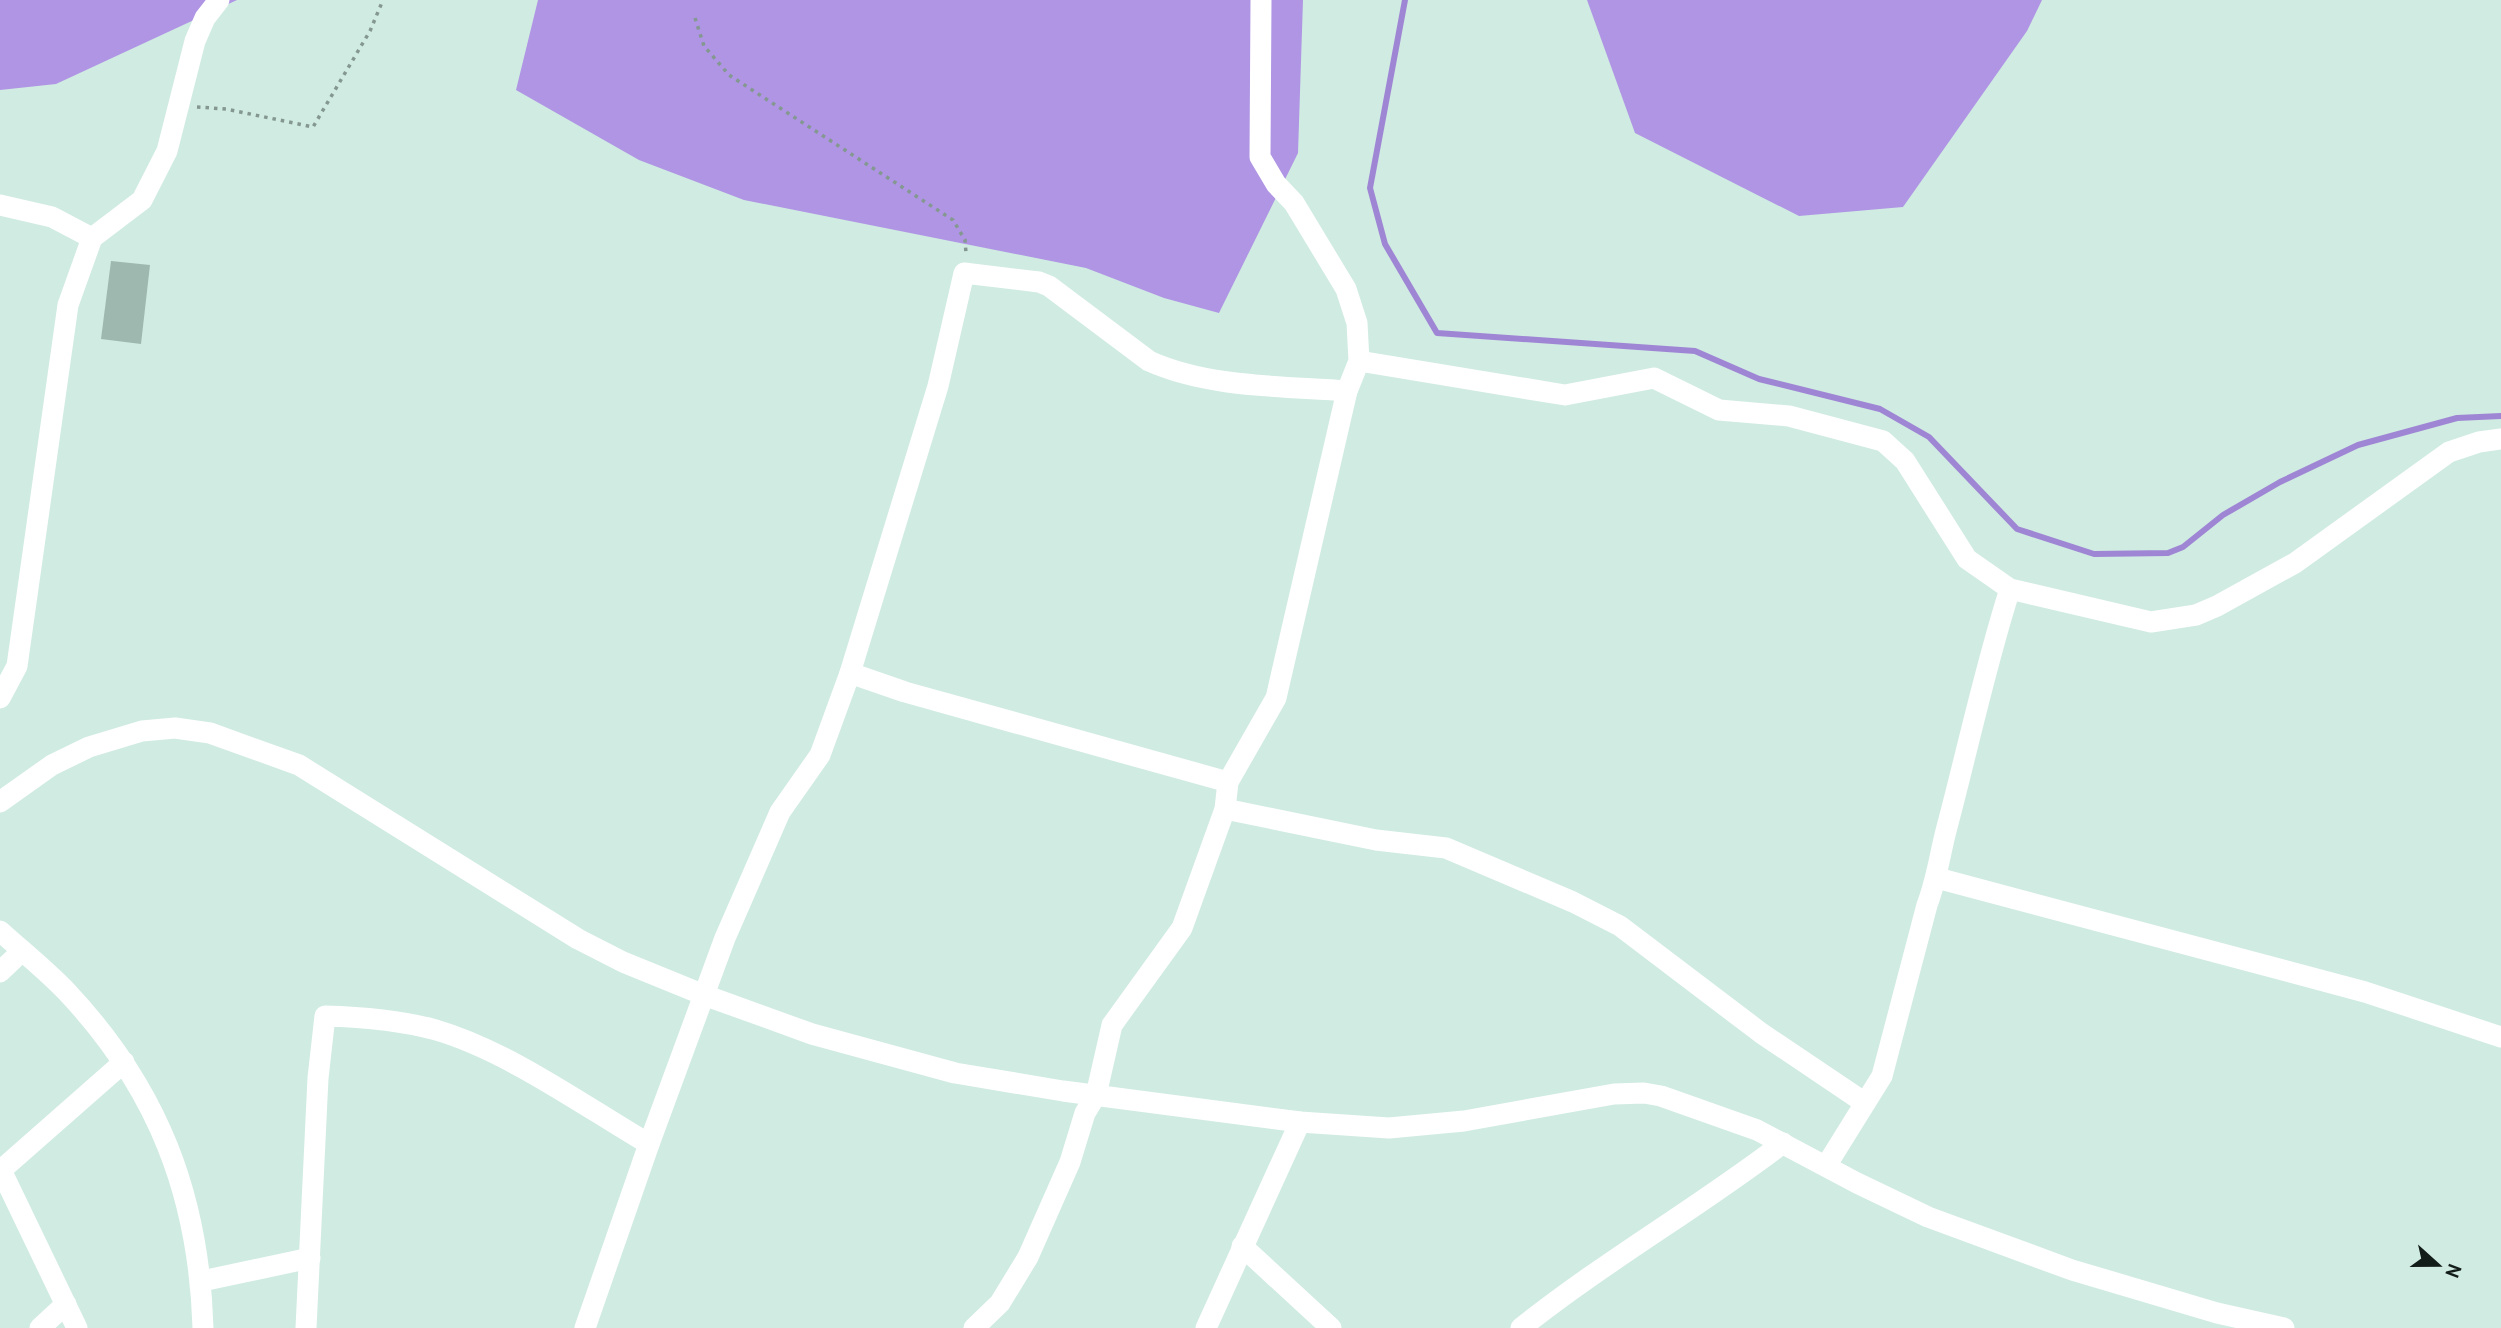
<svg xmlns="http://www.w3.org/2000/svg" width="2501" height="1328" font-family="'PT Sans',sans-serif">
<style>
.forest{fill:#af95e4}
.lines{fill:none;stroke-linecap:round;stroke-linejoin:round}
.stream{stroke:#9f86d4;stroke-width:6}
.building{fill:#9eb8b0}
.path{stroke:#849891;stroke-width:3.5;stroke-dasharray:3.5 5;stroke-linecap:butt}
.minor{stroke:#fff;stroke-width:21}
</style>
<rect width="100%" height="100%" fill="#d0ebe2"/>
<g class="forest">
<polygon points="0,0 237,0 56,84 0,90"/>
<polygon points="538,0 1303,0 1298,153 1219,313 1164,298 1086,268 744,200 639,160 516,90"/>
<polygon points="1587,0 2042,0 2027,31 1903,207 1799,216 1635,133"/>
</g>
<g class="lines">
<polyline class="stream" points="1405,0 1370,188 1385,244 1437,333 1695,351 1759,379 1880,409 1929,437 2017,529 2094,554 2168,553 2183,547 2223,515 2280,482 2358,445 2457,418 2501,416"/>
</g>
<polygon class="building" points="111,261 150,265 141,344 101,339"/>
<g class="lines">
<g class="path">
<polyline points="695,18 704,46 729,75 953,220 965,240 966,253"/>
<polyline points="197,107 226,109 313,127 370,31 383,0"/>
</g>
<g class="minor">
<polyline points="0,205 52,217 92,238"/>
<polyline points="1359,361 1565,395 1654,378 1719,410 1789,416 1883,441 1905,461 1967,559 2010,589 2151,622 2196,615 2217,606 2295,563 2449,452 2479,442 2501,439"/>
<polyline points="850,673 905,692 1228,782"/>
<polyline points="0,698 17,666 68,305 92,238 142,200 167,151 195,41 205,18 219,0"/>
<polyline points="0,802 52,765 89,747 142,731 175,728 210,733 299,765 578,939 623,962 704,995 812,1034 955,1073 1063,1091 1300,1122 1389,1128 1464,1121 1614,1094 1644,1093 1661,1096 1757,1130 1857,1183 1928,1217 2072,1270 2217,1313 2284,1328"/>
<polyline points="1225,809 1376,840 1446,848 1573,902 1620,926 1761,1033 1865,1103"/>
<polyline points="1937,878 2365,992 2501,1037"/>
<path d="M0,931c22,20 46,39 67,61 91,97 132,203 136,336"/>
<polyline points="0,972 22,951"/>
<path d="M1826,1166l56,-90 45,-171c10,-26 13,-52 20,-78 21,-79 38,-160 63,-238"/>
<polyline points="1,1170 77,1328"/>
<polyline points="0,1171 124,1062"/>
<polyline points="1242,1246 1331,1328"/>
<polyline points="202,1281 310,1258"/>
<polyline points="40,1328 66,1304"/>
<path d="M306,1328l12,-250 7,-62c37,1 75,4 111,14 72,21 148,76 213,114"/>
<path d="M585,1328l64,-184 76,-206 55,-126 40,-57 30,-82 88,-287 26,-113 75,9 10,4 100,75c60,27 134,25 198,30"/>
<polyline points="974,1328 1000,1303 1028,1257 1070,1162 1085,1113 1096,1095 1112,1025 1182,928 1225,809 1228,782 1276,698 1347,391 1359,361 1357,323 1346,289 1294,203 1276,184 1260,157 1261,0"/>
<polyline points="1206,1328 1300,1122"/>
<path d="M1521,1328c84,-67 177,-120 262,-185"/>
</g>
</g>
<g transform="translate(2438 1265) rotate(111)" stroke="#d0ebe2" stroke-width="5" paint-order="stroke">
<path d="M0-5L12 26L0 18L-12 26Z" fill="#121c19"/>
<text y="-10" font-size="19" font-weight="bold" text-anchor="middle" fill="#121c19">N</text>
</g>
</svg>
